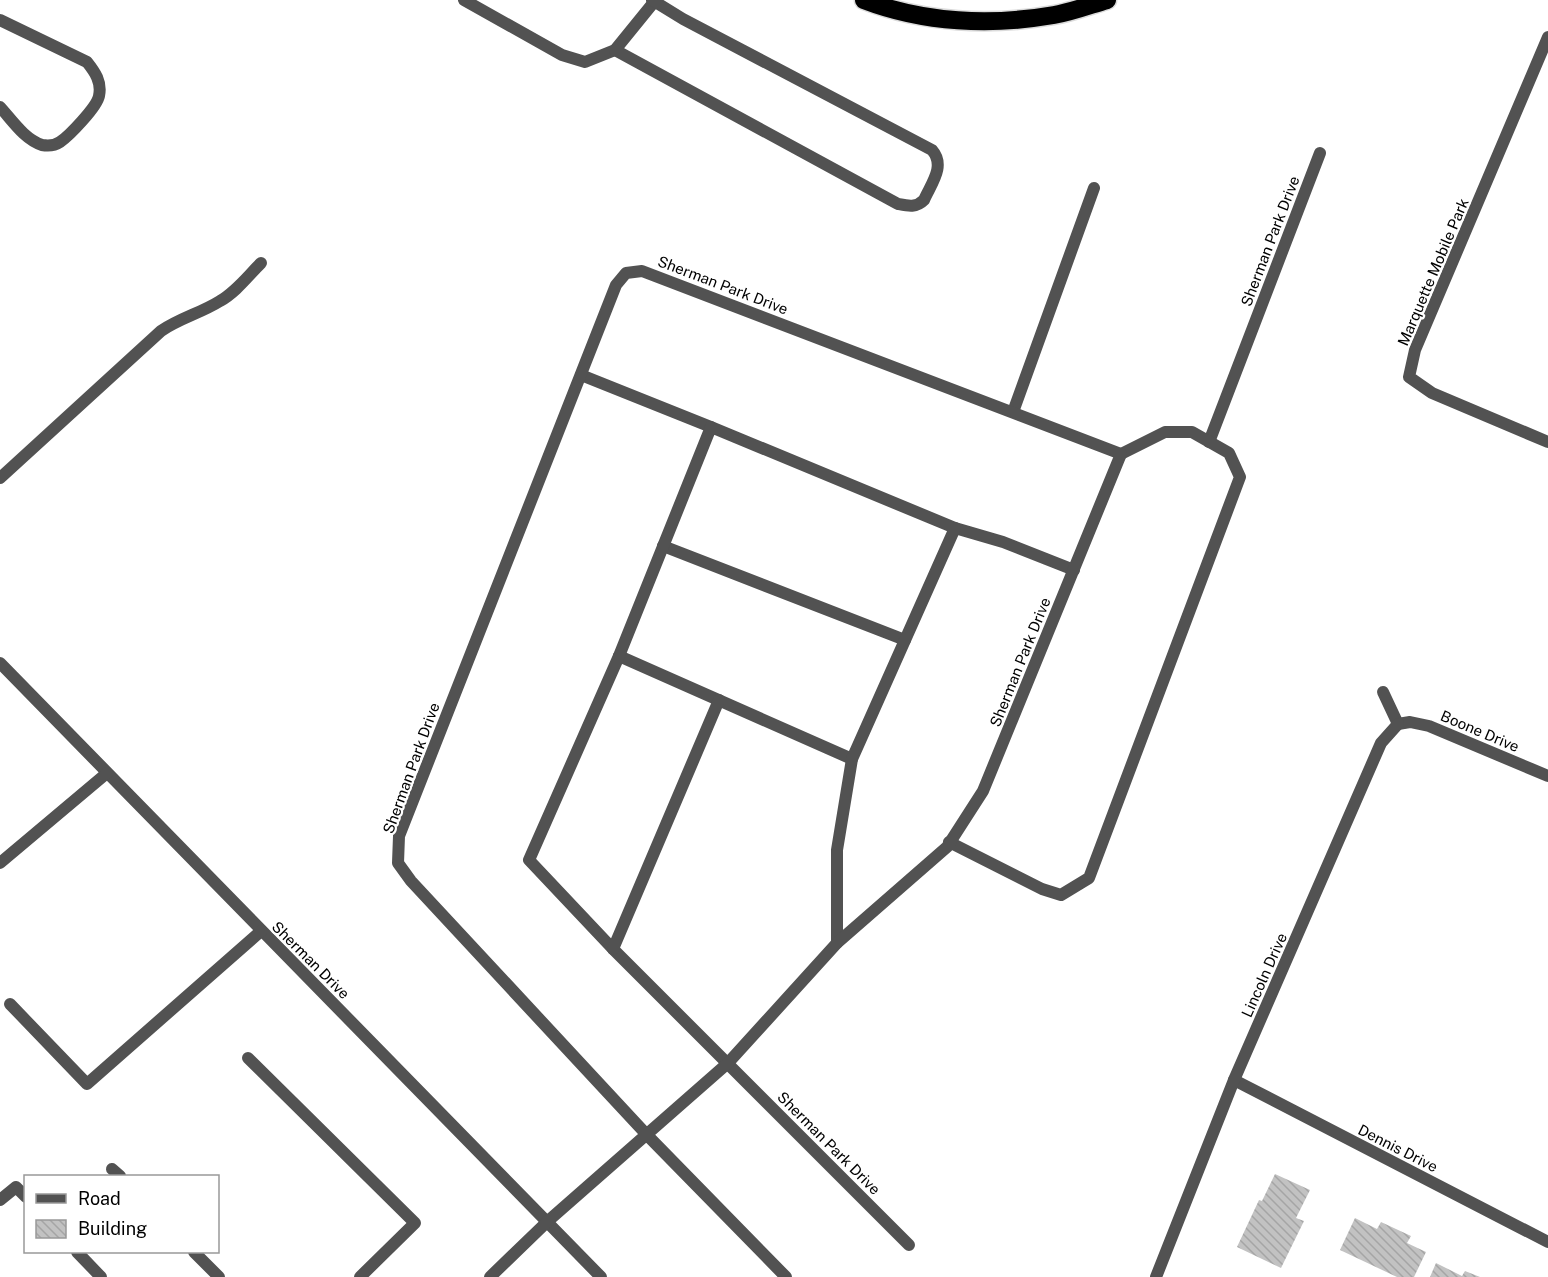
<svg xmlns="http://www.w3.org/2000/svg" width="1548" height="1277" font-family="'Public Sans',sans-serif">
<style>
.building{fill:url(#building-back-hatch)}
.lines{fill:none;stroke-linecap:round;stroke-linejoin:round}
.highway-casing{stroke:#dbdbdb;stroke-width:21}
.lane{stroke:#525252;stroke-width:12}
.street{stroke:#525252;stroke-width:12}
.highway{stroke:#000;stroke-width:18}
.labels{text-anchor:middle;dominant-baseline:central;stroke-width:4.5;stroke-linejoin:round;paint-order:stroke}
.street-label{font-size:15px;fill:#000;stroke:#fff}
</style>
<defs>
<pattern id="building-back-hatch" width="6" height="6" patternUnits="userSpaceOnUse" patternTransform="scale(1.5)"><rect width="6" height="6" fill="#c2c2c2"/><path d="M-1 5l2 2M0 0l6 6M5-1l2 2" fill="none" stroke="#a5a5a5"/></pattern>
</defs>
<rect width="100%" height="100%" fill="#fff"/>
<g class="building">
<polygon points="1275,1174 1310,1190 1296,1218 1304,1221 1281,1268 1237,1247 1259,1200 1262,1201"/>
<polygon points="1355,1218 1377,1229 1381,1222 1411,1236 1407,1243 1426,1252 1414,1277 1397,1277 1340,1250"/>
<polygon points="1436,1263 1462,1276 1465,1271 1480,1277 1430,1277"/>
</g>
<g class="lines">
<g class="highway-casing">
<path id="highway" d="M864,0c60,23 127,26 190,15 18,-3 36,-10 53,-15"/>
</g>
<g class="lane">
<polyline points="464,0 562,55 585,62 615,50 654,2"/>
<path d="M0,20l87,42c8,10 15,20 12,34 -2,11 -30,40 -39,46 -6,4 -13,4 -18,3 -18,-6 -30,-25 -42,-38"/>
<path d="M615,50l283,154c10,2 18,4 26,-4 7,-16 22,-34 8,-50l-249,-131 -31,-19"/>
<path d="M0,478l161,-147c19,-13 40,-18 59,-30 16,-9 28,-25 41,-38"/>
</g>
<g class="street">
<polyline points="1548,37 1415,350 1409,377 1432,393 1548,442"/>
<polyline points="581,375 711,427"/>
<polyline points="1013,412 1094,188"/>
<polyline points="1209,442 1320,153"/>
<polyline points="955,528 1003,542 1074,570"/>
<polyline points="663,546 905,640"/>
<polyline points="619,656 852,759"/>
<polyline points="0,663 601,1277"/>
<polyline points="1383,692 1398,724"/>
<polyline points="1398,724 1410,722 1429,726 1548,776"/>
<polyline points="949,842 1042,889 1061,895 1089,878 1240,477 1229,453 1192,432 1165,432 1121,454"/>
<polyline points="0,863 107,773"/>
<polyline points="837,943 837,850 852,759 955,528 711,427 619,656 529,860 613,949 909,1245"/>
<polyline points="613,949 719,700"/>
<polyline points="10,1004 87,1084 261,931"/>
<polyline points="248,1058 415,1223 360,1277"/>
<polyline points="1234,1080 1548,1242"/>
<polyline points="112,1169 120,1176"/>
<polyline points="0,1200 16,1187 26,1197"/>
<polyline points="77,1252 101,1277"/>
<polyline points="194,1252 219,1277"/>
<polyline points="490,1277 548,1221 728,1063 837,943 947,847 983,791 1121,454 642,271 626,273 616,285 399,836 398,863 411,881 647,1135 786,1277"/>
<polyline points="1156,1277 1234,1080 1381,743 1398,724"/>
</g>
<use href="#highway" class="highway"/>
</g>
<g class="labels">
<g class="street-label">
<text transform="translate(1270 241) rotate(-69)">Sherman Park Drive</text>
<text transform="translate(1433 272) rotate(-67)">Marquette Mobile Park</text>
<text transform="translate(723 285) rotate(21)">Sherman Park Drive</text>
<text transform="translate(1020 662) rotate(-68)">Sherman Park Drive</text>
<text transform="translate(1480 731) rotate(23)">Boone Drive</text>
<text transform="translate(411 768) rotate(-70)">Sherman Park Drive</text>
<text transform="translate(311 960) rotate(45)">Sherman Drive</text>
<text transform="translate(1264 975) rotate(-66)">Lincoln Drive</text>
<text transform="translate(829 1143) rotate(45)">Sherman Park Drive</text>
<text transform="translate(1398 1148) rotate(27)">Dennis Drive</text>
</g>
</g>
<rect x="24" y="1175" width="195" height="78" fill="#ffffff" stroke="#999999" stroke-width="1.5"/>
<rect x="36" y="1194" width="30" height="9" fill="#525252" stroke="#999999" stroke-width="1.5"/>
<text x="78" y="1205" font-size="18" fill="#000000">Road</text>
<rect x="36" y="1220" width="30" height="18" fill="url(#building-back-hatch)" stroke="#999999" stroke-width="1.5"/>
<text x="78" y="1235" font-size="18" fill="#000000">Building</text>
</svg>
